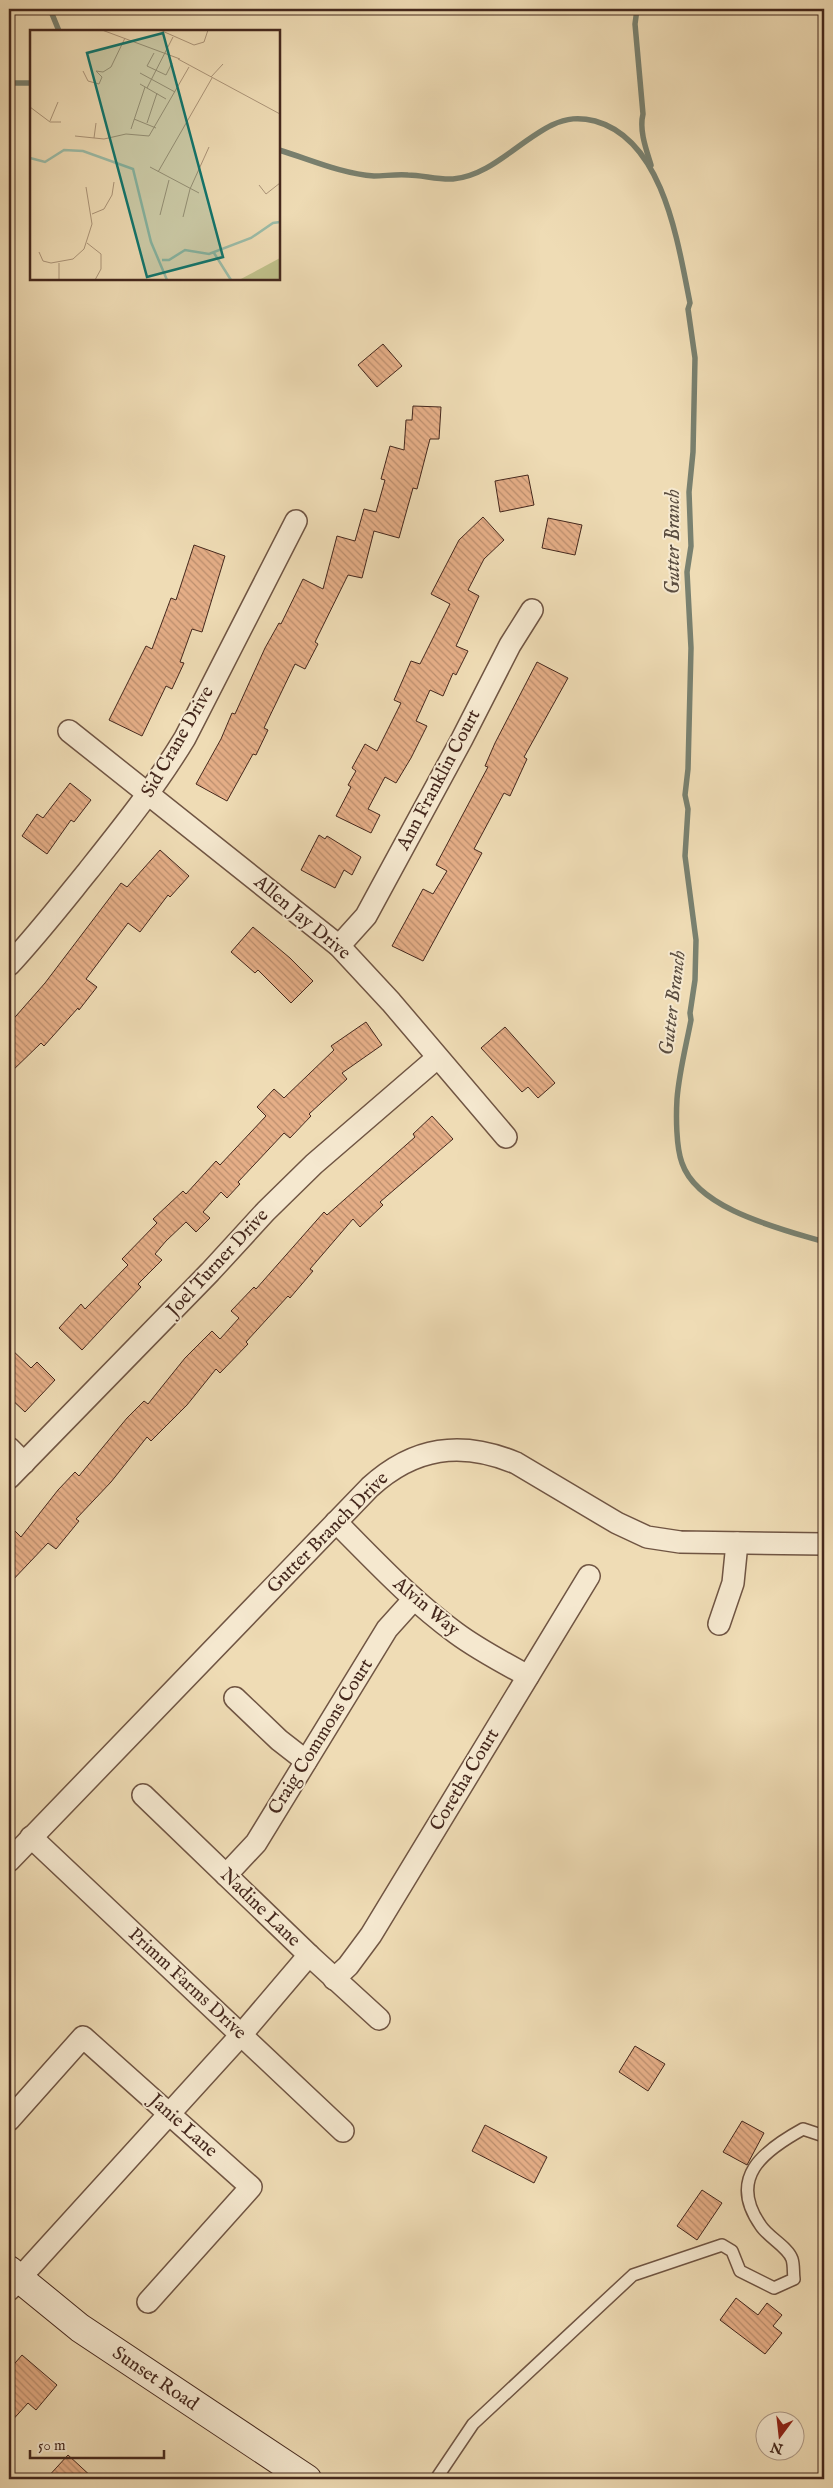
<svg xmlns="http://www.w3.org/2000/svg" width="833" height="2488" font-family="'IM FELL English',serif">
<style>
.lines{fill:none;stroke-linecap:round;stroke-linejoin:round}
.stream{stroke:#798170;stroke-width:5.5}
.building{fill:url(#building-back-hatch);stroke:#45281d}
.service-casing{stroke:#705543;stroke-width:14}
.minor-casing{stroke:#705543;stroke-width:24}
.secondary-casing{stroke:#45281d;stroke-width:30}
.service{stroke:#f5e8cf;stroke-width:11}
.minor{stroke:#f5e8cf;stroke-width:21}
.secondary{stroke:#f5e8cf;stroke-width:28}
.labels{text-anchor:middle;dominant-baseline:central;stroke-width:4;stroke-linejoin:round;paint-order:stroke}
.street-label{font-size:19px;fill:#45281d;stroke:#f5e8cf}
.water-label{font-size:20px;font-style:italic;fill:#5a4d40;stroke:#f5e8cf}
.inset-river{fill:none;stroke:#9bbca8;stroke-width:2.5}
.inset-road{fill:none;stroke:#ab9478;stroke-width:1}
.view{fill:#0f766e;fill-opacity:0.15;stroke:#0f766e;stroke-width:2.5}
.inset-edge{fill:none;stroke:#45281d;stroke-width:2.5}
</style>
<defs>
<pattern id="building-back-hatch" width="6" height="6" patternUnits="userSpaceOnUse" patternTransform="scale(1.25)"><rect width="6" height="6" fill="#e5ae87"/><path d="M-1 5l2 2M0 0l6 6M5-1l2 2" fill="none" stroke="#bb8e6e"/></pattern>
</defs>
<rect width="100%" height="100%" fill="#efdcb5"/>
<filter id="stains"><feTurbulence type="fractalNoise" baseFrequency=".004" numOctaves="4"/><feColorMatrix values="0 0 0 0 .2 0 0 0 0 .09 0 0 0 0 .02 0 0 0 .5 -.17"/></filter>
<radialGradient id="worn" r=".72"><stop offset=".6" stop-color="#630" stop-opacity="0"/><stop offset="1" stop-color="#630" stop-opacity=".3"/></radialGradient>
<g class="lines">
<g class="stream">
<polyline points="50,9 59,31"/>
<path d="M637,9l-2,15 8,90c-4,16 3,35 8,51"/>
<polyline points="9,83 31,83"/>
<path d="M279,150c30,9 63,24 95,26 11,0 22,-2 34,-1 14,0 30,5 45,4 37,-3 66,-38 99,-54 15,-7 27,-8 43,-4 69,19 83,123 95,182l-2,6 7,49 -2,94 -4,40 2,54 -4,26 4,76 -3,121 -3,26 3,14 -3,47 11,84 -1,40 -5,33 1,7c-5,26 -12,53 -14,79 -1,17 -1,48 5,64 16,47 100,66 142,79"/>
</g>
</g>
<g class="building">
<polygon points="383,344 402,366 377,387 358,365"/>
<polygon points="413,406 441,407 439,439 430,439 417,489 413,488 399,538 374,531 362,578 348,575 315,642 318,644 305,669 295,664 264,728 268,730 256,755 253,754 227,801 196,784 221,739 232,713 235,714 265,648 279,623 281,624 303,579 323,589 337,536 355,541 364,509 376,512 385,480 381,479 390,446 404,450 406,420 412,420"/>
<polygon points="528,475 534,505 500,512 495,481"/>
<polygon points="483,517 504,540 484,559 468,590 479,596 456,646 468,651 456,675 453,673 443,696 430,690 416,721 427,726 411,758 396,783 385,777 368,809 380,815 371,833 336,816 351,787 348,785 356,771 352,768 365,744 377,751 401,703 394,700 411,661 420,664 450,604 431,594 459,540"/>
<polygon points="548,518 582,525 575,555 542,548"/>
<polygon points="194,545 225,556 202,632 192,629 180,662 184,663 172,689 166,686 142,736 109,720 146,646 152,649 171,598 176,600"/>
<polygon points="537,662 568,678 524,757 527,759 510,796 504,793 474,849 482,853 423,961 392,946 423,889 433,894 447,871 436,865 488,767 485,766 495,743"/>
<polygon points="70,783 91,800 74,822 71,820 47,854 22,836 37,814 43,818"/>
<polygon points="319,835 325,839 327,836 361,857 352,875 344,870 335,888 301,870"/>
<polygon points="160,850 189,876 170,897 168,895 140,932 128,923 86,979 97,987 79,1010 78,1008 44,1046 41,1043 9,1074 9,1024 45,983 121,883 127,887"/>
<polygon points="253,927 290,958 313,981 291,1003 258,970 255,973 231,952"/>
<polygon points="366,1022 382,1045 342,1073 347,1079 309,1114 311,1116 290,1138 284,1133 238,1182 240,1184 227,1198 221,1192 203,1212 210,1218 196,1232 186,1222 166,1241 155,1254 162,1260 138,1284 141,1287 82,1350 59,1328 81,1304 85,1309 128,1265 122,1259 157,1223 153,1219 183,1191 186,1194 216,1161 220,1165 266,1116 257,1107 274,1089 284,1098 334,1050 331,1046"/>
<polygon points="505,1027 555,1083 538,1098 528,1087 522,1092 481,1048"/>
<polygon points="432,1116 453,1139 380,1202 383,1205 360,1227 353,1219 310,1269 313,1271 290,1298 288,1296 246,1342 248,1344 220,1373 216,1369 187,1405 151,1441 147,1437 111,1482 76,1519 79,1521 56,1549 48,1543 9,1584 9,1525 21,1537 58,1490 75,1472 79,1476 127,1418 144,1401 148,1404 185,1358 212,1331 220,1339 239,1318 231,1311 254,1287 256,1289 324,1212 327,1215 415,1137 413,1134"/>
<polygon points="9,1347 31,1368 37,1362 55,1380 25,1412 9,1397"/>
<polygon points="635,2046 665,2064 648,2091 619,2072"/>
<polygon points="742,2121 764,2133 747,2165 723,2152"/>
<polygon points="485,2125 547,2157 534,2183 472,2151"/>
<polygon points="702,2190 722,2203 697,2240 677,2226"/>
<polygon points="736,2298 758,2315 767,2303 782,2315 773,2326 782,2333 765,2354 720,2320"/>
<polygon points="22,2355 57,2385 36,2410 28,2403 9,2424 9,2370"/>
<polygon points="68,2455 94,2479 46,2479"/>
</g>
<g class="lines">
<g class="service-casing">
<path id="service" d="M436,2479l37,-55 160,-149 89,-30 10,6 8,20 34,17 20,-9c-1,-7 0,-14 -2,-20 -4,-12 -24,-22 -31,-33 -34,-48 2,-75 42,-97l21,7"/>
</g>
<g class="minor-casing">
<g id="minor">
<polyline points="69,731 339,946 391,1002 506,1137"/>
<polyline points="339,946 366,916 462,739 510,645 532,610"/>
<path d="M9,965c28,-30 53,-62 79,-94 35,-44 68,-85 97,-133l111,-217"/>
<polyline points="9,1448 24,1463"/>
<polyline points="9,1478 210,1272 266,1211 314,1164 437,1058"/>
<path d="M336,1522c39,39 76,79 120,111 23,17 48,30 72,43"/>
<polyline points="719,1624 733,1583 737,1543"/>
<polyline points="235,1698 279,1740 306,1761"/>
<polyline points="143,1795 309,1955 379,2019"/>
<polyline points="31,1837 343,2131"/>
<path d="M9,1861l361,-374c44,-40 91,-47 146,-24l101,60 30,14 33,5 144,2"/>
<polyline points="226,1875 256,1843 387,1629 414,1599"/>
<polyline points="334,1979 348,1966 371,1935 589,1576"/>
<polyline points="9,2120 83,2037 251,2187 148,2302"/>
<polyline points="9,2290 241,2035 309,1955"/>
</g>
</g>
<g class="secondary-casing">
<polyline id="secondary" points="9,2270 80,2328 307,2479"/>
</g>
<use href="#service" class="service"/>
<use href="#minor" class="minor"/>
<use href="#secondary" class="secondary"/>
</g>
<g class="labels">
<g class="street-label">
<text transform="translate(178 742) rotate(-60)">Sid Crane Drive</text>
<text transform="translate(439 780) rotate(-62)">Ann Franklin Court</text>
<text transform="translate(302 918) rotate(40)">Allen Jay Drive</text>
<text transform="translate(218 1263) rotate(-47)">Joel Turner Drive</text>
<text transform="translate(328 1533) rotate(-45)">Gutter Branch Drive</text>
<text transform="translate(426 1607) rotate(40)">Alvin Way</text>
<text transform="translate(321 1737) rotate(-58)">Craig Commons Court</text>
<text transform="translate(465 1780) rotate(-59)">Coretha Court</text>
<text transform="translate(260 1908) rotate(44)">Nadine Lane</text>
<text transform="translate(187 1984) rotate(43)">Primm Farms Drive</text>
<text transform="translate(183 2126) rotate(42)">Janie Lane</text>
<text transform="translate(155 2379) rotate(34)">Sunset Road</text>
</g>
<g class="water-label">
<text transform="translate(673 542) rotate(-90)">Gutter Branch</text>
<text transform="translate(673 1003) rotate(-83)">Gutter Branch</text>
</g>
</g>
<g transform="translate(30 30)">
<rect width="250" height="250" fill="#efdcb5"/>
<path d="M250,228v22h-41z" fill="#bfbf89"/>
<path class="inset-river" d="M0,128l15,4 19,-12 19,1 50,18 18,73 16,38M184,223l17,27M132,230h7l16,-10 24,4 42,-16 22,-15 7,-1"/>
<path class="inset-road" d="M72,0l78,29M130,0l34,15 10,-3 4,-12M124,23l-7,13 19,9 6,-12M148,29l102,55M53,41l5,10 11,3 3,-7 -6,-6 7,1 8,-5 14,-29M110,43l35,19M181,47l12,-13M110,54l26,15M117,58l26,-51M0,77l20,15h11M104,89l22,9M20,91l8,-19M117,93l10,-30M101,99l14,-42M45,106l29,3 22,-5 23,2 40,-69M64,108l2,-15M120,137l49,26M128,142l54,-94M229,155l7,9 14,-11M62,184l12,-5 8,-14 2,-13M130,185l9,-35M153,187l7,-28 19,-42M57,213l14,11v15l-6,11M9,222l4,9 8,2 22,-4 11,-10 8,-25 -6,-37M29,233v17"/>
<path class="view" d="M133,3l60,224 -76,20 -60,-224z"/>
<rect width="250" height="250" class="inset-edge"/>
</g>
<rect width="833" height="2488" fill="none" stroke="#efdcb5" stroke-width="30"/>
<rect x="10" y="10" width="813" height="2468" fill="none" stroke="#45281d" stroke-width="2.5"/>
<rect x="15" y="15" width="803" height="2458" fill="none" stroke="#45281d"/>
<g transform="translate(780 2436) rotate(195)"><circle r="24" fill="#f5e8cf" stroke="#af9b88"/>
<path d="M0-4L9 19L0 12L-9 19Z" fill="#8f2418"/>
<text y="-8" font-size="14" font-weight="bold" text-anchor="middle" fill="#45281d">N</text>
</g>
<path d="M30 2450v8h134v-8" fill="none" stroke="#45281d" stroke-width="2.5"/>
<text x="38" y="2450" font-size="15" fill="#45281d" stroke="#f5e8cf" stroke-width="4" paint-order="stroke">50 m</text>
<rect width="100%" height="100%" filter="url(#stains)"/>
<rect width="100%" height="100%" fill="url(#worn)"/>
</svg>
